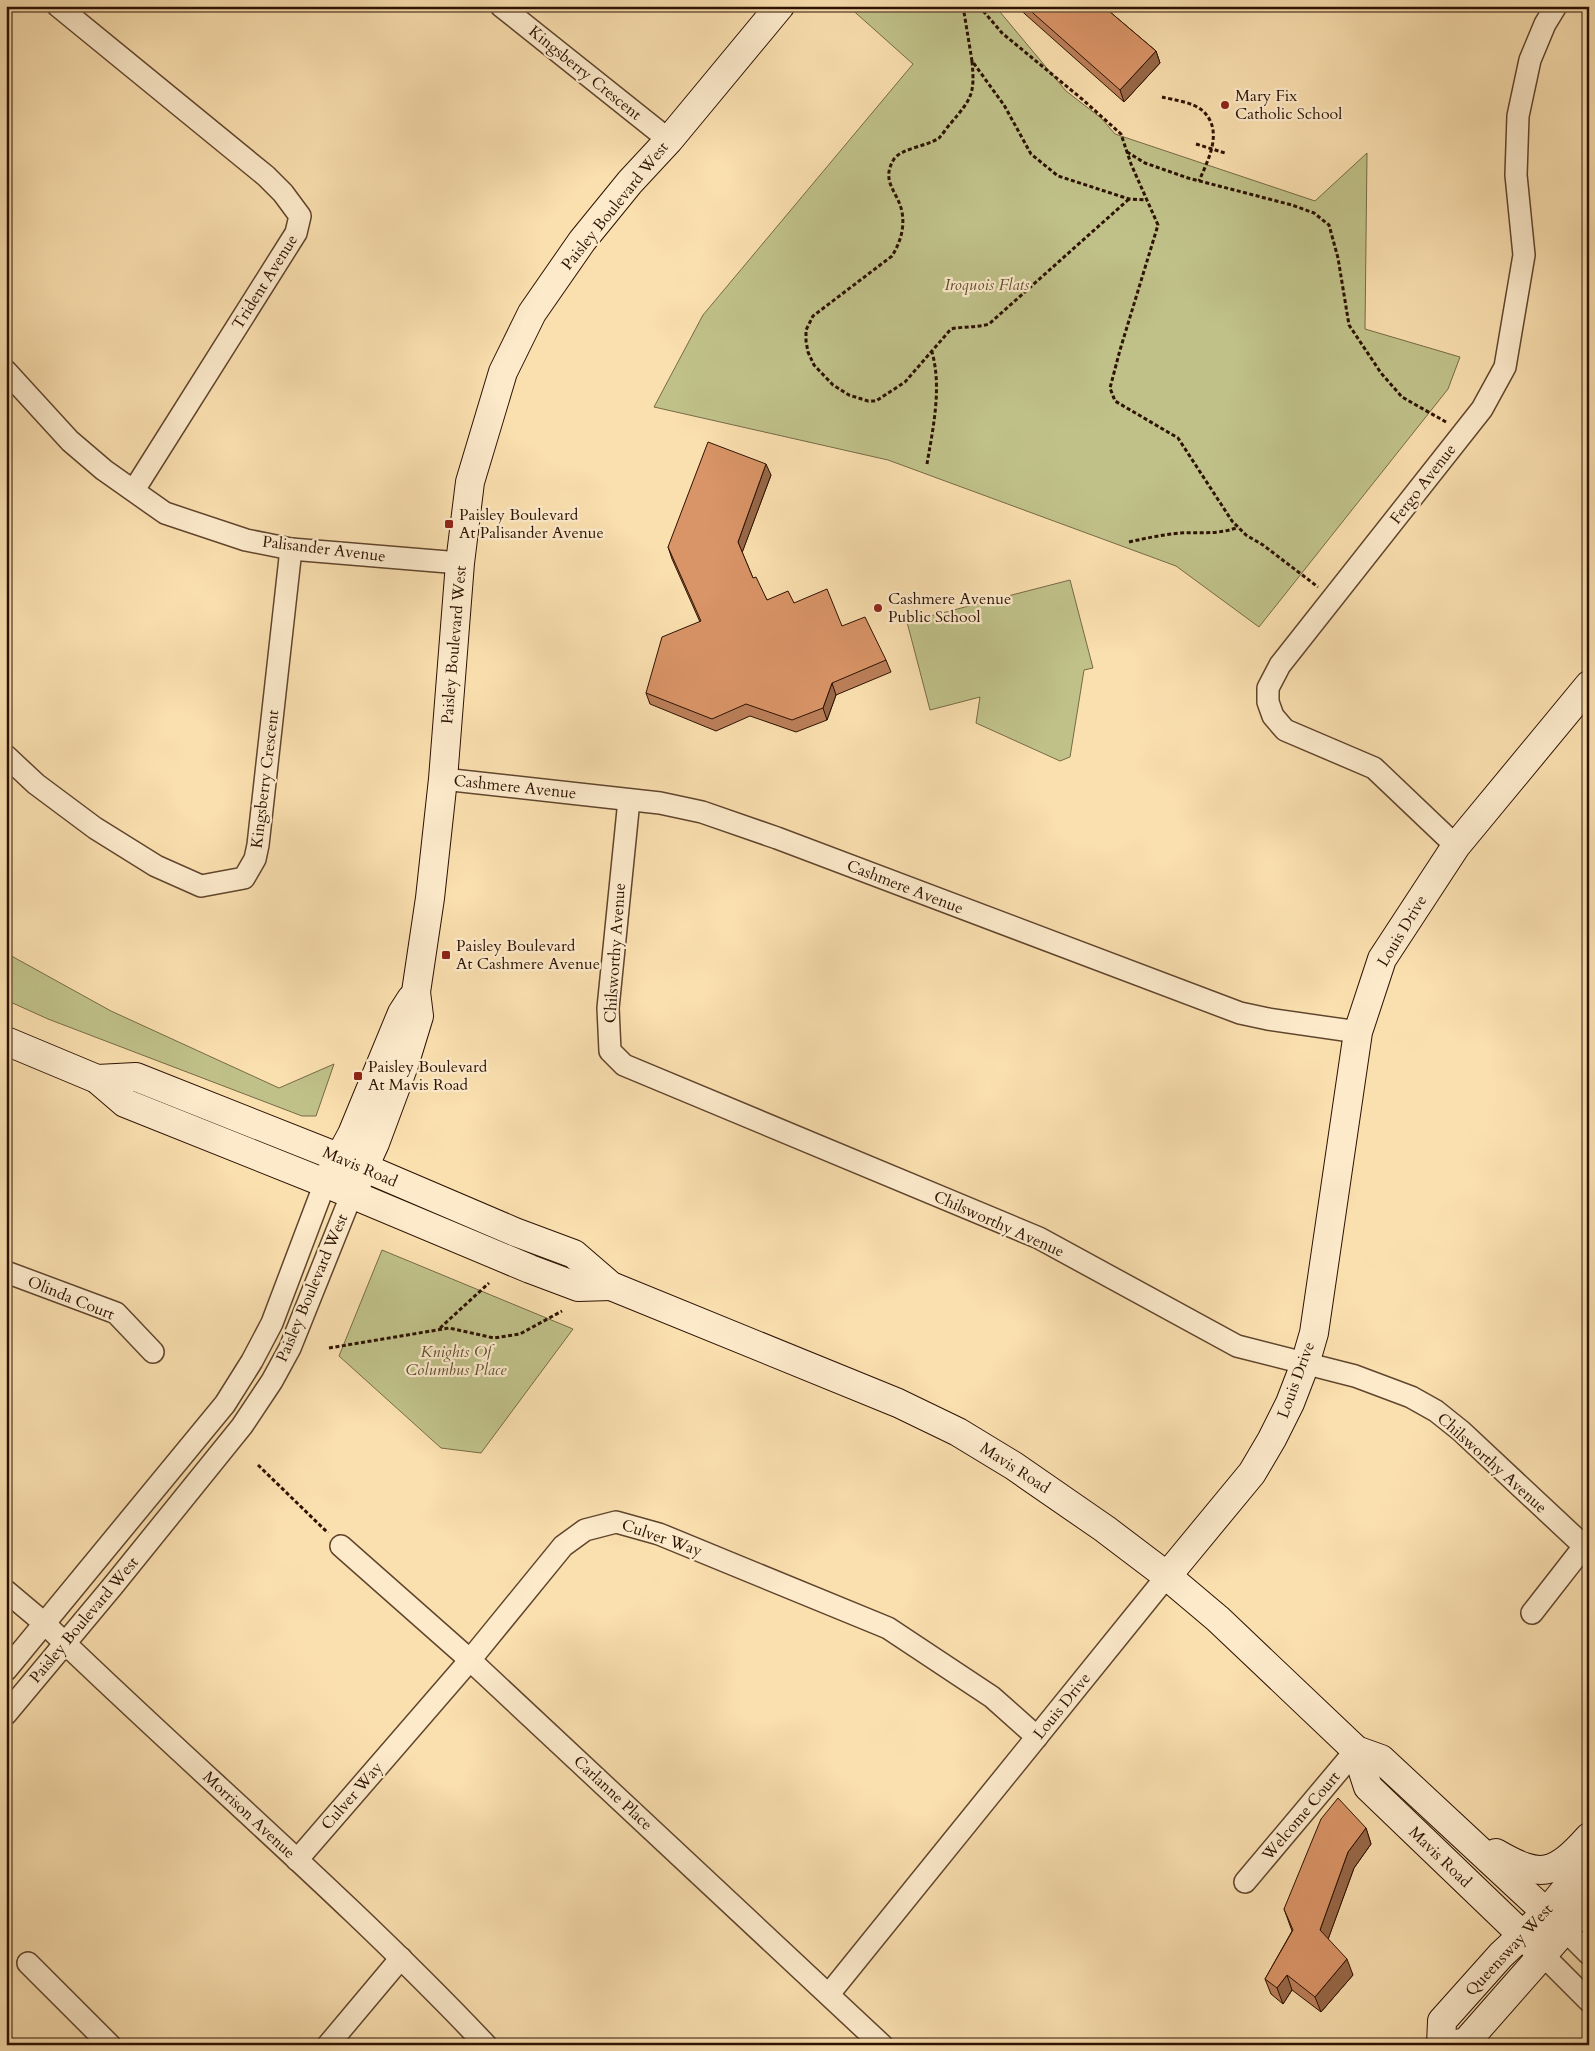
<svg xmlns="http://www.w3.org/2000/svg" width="1595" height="2051" font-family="Cardo,serif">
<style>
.green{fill:#c0c189;stroke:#766a46}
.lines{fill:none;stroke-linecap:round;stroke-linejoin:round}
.street-casing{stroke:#60452d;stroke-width:24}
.secondary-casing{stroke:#2d1202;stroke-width:30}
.path{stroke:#2d1202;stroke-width:3;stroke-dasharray:4 2.5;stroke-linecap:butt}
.street{stroke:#fceacb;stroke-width:21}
.secondary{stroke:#fceacb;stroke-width:28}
.wall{fill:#bb7f59;stroke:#2d1202}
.shaded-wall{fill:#986848;stroke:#2d1202}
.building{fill:#d99467;stroke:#2d1202}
.poi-dot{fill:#8f2418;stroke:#fceacb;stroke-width:2}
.labels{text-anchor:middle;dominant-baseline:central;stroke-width:4.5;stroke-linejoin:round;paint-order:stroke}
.street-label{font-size:16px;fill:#2d1202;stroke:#fceacb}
.poi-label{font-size:16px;fill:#2d1202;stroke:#fceacb;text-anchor:start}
.park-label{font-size:16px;font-style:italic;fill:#604f31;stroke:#fceacb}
</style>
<rect width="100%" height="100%" fill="#fadfaf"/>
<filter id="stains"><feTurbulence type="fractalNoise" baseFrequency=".004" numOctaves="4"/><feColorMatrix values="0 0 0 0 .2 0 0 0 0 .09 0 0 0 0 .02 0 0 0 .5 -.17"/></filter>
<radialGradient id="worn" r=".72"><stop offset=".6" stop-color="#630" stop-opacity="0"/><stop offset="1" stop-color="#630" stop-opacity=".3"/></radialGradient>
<g class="green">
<polygon points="848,6 995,6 1066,91 1101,118 1115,134 1315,201 1367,153 1365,329 1460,357 1448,389 1259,627 1176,566 888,460 654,407 703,315 913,64"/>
<polygon points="1070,580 1093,668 1084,670 1070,757 1060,761 976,723 980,697 930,710 907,622"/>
<polygon points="6,953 111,1011 279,1088 334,1064 316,1116 302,1116 48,1019 6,1000"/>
<polygon points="382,1250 573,1329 481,1453 441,1448 339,1356"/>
</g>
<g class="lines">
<g class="street-casing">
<g id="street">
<polyline points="58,6 266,176 283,193 300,216 296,233 134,490"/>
<polyline points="501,6 669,140"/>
<polyline points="6,371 70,441 104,470 165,513 246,540 291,549 460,563"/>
<polyline points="6,756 36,784 95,828 156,866 201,886 244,878 255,859 258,845 291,549"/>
<polyline points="443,779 660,803 702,812 777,838 1240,1013 1268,1019 1358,1032"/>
<polyline points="629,800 608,1008 610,1051 624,1065 1039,1238 1237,1346 1355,1376 1411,1397 1436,1411 1461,1431 1584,1546"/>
<polyline points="1456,846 1374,768 1285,730 1273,716 1268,702 1268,688 1280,665 1482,409 1505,367 1524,255 1516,175 1518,116 1530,60 1545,24 1556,6"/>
<polyline points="6,1272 116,1313 153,1352"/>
<polyline points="341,1546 470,1660 882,2045"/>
<path d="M6,1591l38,32c146,142 302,274 442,422"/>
<polyline points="1532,1613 1589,1540"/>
<polyline points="6,1670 225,1404 252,1361 272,1323 325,1183"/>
<polyline points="6,1714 112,1587 242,1426 272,1381 290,1348 351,1196"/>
<polyline points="297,1860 470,1660 563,1546 585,1530 616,1522 659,1534 888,1628 992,1697 1037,1737"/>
<polyline points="1245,1882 1356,1750"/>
<polyline points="1565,1930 1589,1954"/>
<polyline points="1542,1954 1589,2001"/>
<polyline points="28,1963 110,2045"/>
<polyline points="829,1994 1167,1576"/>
<polyline points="328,2045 401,1958"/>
</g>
</g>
<g class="secondary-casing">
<g id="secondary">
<polyline points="6,1041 97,1079 125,1103 325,1183 530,1269 578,1287 611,1286"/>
<polyline points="97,1079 136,1077 363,1167 515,1232 574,1254 611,1286 898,1403 958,1432 1014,1466 1105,1529 1167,1576 1218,1619 1356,1750 1381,1759 1565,1930"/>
<polyline points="331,1173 352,1134 402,1013 411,999"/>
<polyline points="351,1196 375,1143 404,1065 419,1016 416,992 430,898 443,779 460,563 470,482 503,372 532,313 582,241 630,182 669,140 780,6"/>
<polyline points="1167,1576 1252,1473 1272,1439 1290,1403 1305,1364 1314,1333 1358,1032 1382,959 1456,846 1589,685"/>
<polyline points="1356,1750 1368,1787 1542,1954"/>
<path d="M1496,1853c45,26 58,23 93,-16"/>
<polyline points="1441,2045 1442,2021 1501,1955 1547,1912 1589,1861"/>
<polyline points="1451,2045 1466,2042 1589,1902"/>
</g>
</g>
<g class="path">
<polyline points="963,6 972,61 1004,105 1031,154 1058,176 1129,199 1147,200"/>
<polyline points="979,6 1002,33 1082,99 1121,134 1131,164 1158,225 1120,350 1110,388 1115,401 1178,438 1232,521 1246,535 1263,545 1318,587"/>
<path d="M972,61c3,33 0,37 -21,62 -4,4 -8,11 -12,15 -11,8 -37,10 -45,21 -14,23 4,32 8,53 3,16 -2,31 -10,44l-79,60 -7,14v11l2,11 6,13 19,20 16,10 19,6h8l29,-19 46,-53c13,-3 25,-1 38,-5l140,-125"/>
<path d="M1162,97c12,3 31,5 41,14 21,20 5,49 -4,70"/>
<polyline points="1196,144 1225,153"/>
<polyline points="1127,152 1145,163 1188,178 1292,205 1314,213 1329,225 1338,258 1349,325 1381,373 1402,397 1446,422"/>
<path d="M927,464c6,-36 15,-76 5,-112"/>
<path d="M1129,542c17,-4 33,-7 50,-9 20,-1 41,2 59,-6"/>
<polyline points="440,1328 489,1283"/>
<polyline points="329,1348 449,1328 494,1338 520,1334 562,1311"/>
<polyline points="258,1465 328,1533"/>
</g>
<use href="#street" class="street"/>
<use href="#secondary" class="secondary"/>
</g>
<g class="wall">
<polygon points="1016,6 1103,6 1156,51 1160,63 1124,102"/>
<polygon points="771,475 742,552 753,578 767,600 794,603 842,626 886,660 891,672 836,695 827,720 796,732 750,716 716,731 650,704 646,693 700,622 672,559 668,547"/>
<polygon points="1366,1828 1371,1844 1354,1868 1328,1939 1353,1975 1321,2012 1292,1990 1283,2004 1271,1994 1265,1979 1292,1931 1284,1909"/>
</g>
<g class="shaded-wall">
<polygon points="1156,51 1160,63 1124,102 1120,90"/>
<polygon points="766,464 771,475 742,553 738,542"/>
<polygon points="832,683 836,695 827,720 823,708"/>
<polygon points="1366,1828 1371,1844 1354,1868 1326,1945 1320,1930 1348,1852"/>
<polygon points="1347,1959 1353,1975 1321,2012 1315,1997"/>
<polygon points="1287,1975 1292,1990 1283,2004 1277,1988"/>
</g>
<g class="building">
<polygon points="1025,6 1103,6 1156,51 1120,90"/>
<polygon points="708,442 766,464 738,542 753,578 756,577 767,600 788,591 794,603 827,589 842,626 865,617 886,660 832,683 823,708 792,720 746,704 712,719 646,693 662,637 701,621 668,547"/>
<polygon points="1338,1798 1366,1828 1348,1852 1320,1930 1347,1959 1315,1997 1287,1975 1277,1988 1265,1979 1293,1930 1284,1909 1321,1819"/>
</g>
<g class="poi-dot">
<circle cx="1225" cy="105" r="5"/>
<rect x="444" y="519" width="10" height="10" rx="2.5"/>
<circle cx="878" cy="608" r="5"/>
<rect x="441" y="950" width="10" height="10" rx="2.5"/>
<rect x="353" y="1071" width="10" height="10" rx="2.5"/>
</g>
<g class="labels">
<g class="street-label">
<text transform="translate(585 73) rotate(39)">Kingsberry Crescent</text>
<text transform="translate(615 206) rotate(-51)">Paisley Boulevard West</text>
<text transform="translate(265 282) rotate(-58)">Trident Avenue</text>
<text transform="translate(1423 484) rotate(-52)">Fergo Avenue</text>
<text transform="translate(324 549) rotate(7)">Palisander Avenue</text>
<text transform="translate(454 645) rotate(-85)">Paisley Boulevard West</text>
<text transform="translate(265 779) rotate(-83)">Kingsberry Crescent</text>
<text transform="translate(515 787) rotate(6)">Cashmere Avenue</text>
<text transform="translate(905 887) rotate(21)">Cashmere Avenue</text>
<text transform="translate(1402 931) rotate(-59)">Louis Drive</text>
<text transform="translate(615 953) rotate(-86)">Chilsworthy Avenue</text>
<text transform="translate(360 1167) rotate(23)">Mavis Road</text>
<text transform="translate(999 1224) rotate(24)">Chilsworthy Avenue</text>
<text transform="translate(312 1288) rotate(-67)">Paisley Boulevard West</text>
<text transform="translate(71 1298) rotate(22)">Olinda Court</text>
<text transform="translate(1296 1380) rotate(-70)">Louis Drive</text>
<text transform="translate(1492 1463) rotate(42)">Chilsworthy Avenue</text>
<text transform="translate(1015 1468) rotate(33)">Mavis Road</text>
<text transform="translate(662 1538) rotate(19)">Culver Way</text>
<text transform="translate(84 1620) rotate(-50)">Paisley Boulevard West</text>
<text transform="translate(1062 1706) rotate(-51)">Louis Drive</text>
<text transform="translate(613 1793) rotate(43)">Carlanne Place</text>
<text transform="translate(352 1796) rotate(-49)">Culver Way</text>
<text transform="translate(249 1815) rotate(43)">Morrison Avenue</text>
<text transform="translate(1301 1816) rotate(-50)">Welcome Court</text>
<text transform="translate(1440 1857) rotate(44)">Mavis Road</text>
<text transform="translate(1509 1950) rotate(-47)">Queensway West</text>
</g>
<g class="poi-label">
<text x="1235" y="96">Mary Fix<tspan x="1235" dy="18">Catholic School</tspan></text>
<text x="459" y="515">Paisley Boulevard<tspan x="459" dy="18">At Palisander Avenue</tspan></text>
<text x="888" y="599">Cashmere Avenue<tspan x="888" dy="18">Public School</tspan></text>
<text x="456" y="946">Paisley Boulevard<tspan x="456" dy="18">At Cashmere Avenue</tspan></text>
<text x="368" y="1067">Paisley Boulevard<tspan x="368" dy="18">At Mavis Road</tspan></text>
</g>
<g class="park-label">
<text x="987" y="285">Iroquois Flats</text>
<text x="456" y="1352">Knights Of<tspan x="456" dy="18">Columbus Place</tspan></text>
</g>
</g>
<rect width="1595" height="2051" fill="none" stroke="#fadfaf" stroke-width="25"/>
<rect x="8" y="8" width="1580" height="2036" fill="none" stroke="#2d1202" stroke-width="2.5"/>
<rect x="12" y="12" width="1570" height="2026" fill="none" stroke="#2d1202"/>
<rect width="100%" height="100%" filter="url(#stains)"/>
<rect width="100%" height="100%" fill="url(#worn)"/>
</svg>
